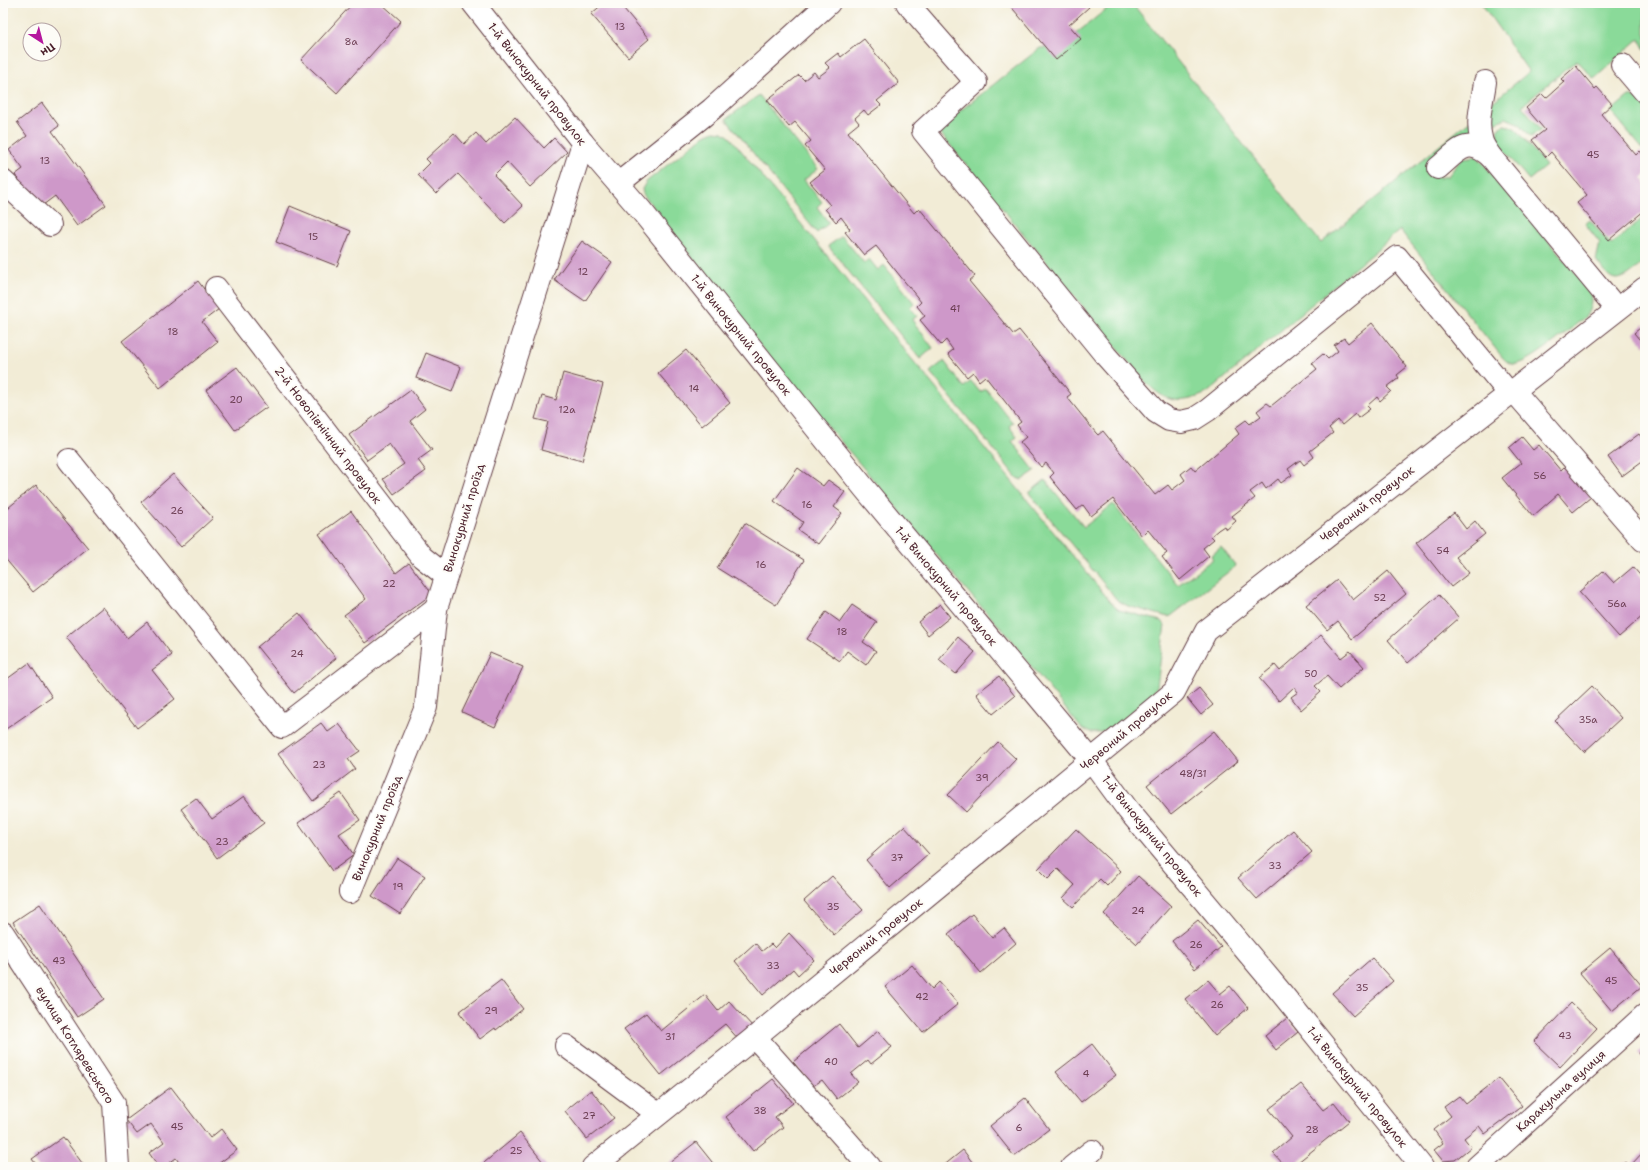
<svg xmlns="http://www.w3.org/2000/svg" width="1648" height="1170" font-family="'Shantell Sans',sans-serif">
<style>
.green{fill:#8ada99;stroke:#6a7c62}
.building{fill:#ce98c9}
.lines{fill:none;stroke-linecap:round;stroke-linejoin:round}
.minor-casing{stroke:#633e45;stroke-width:24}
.minor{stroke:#fff;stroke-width:22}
.labels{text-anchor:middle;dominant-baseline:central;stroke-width:4;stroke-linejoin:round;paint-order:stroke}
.number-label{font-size:10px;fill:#6b3d52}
.street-label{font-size:12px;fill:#4a1f2b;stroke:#fdfcf7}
</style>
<rect width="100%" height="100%" fill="#fdfcf7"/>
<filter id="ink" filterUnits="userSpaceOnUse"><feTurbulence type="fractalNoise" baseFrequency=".025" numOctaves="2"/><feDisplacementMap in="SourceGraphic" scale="8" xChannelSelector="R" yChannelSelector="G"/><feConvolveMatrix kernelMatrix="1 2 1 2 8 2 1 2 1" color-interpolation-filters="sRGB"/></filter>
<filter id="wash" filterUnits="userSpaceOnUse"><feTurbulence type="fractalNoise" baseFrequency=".012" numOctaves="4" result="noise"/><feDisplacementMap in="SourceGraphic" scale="16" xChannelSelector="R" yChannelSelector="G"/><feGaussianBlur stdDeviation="0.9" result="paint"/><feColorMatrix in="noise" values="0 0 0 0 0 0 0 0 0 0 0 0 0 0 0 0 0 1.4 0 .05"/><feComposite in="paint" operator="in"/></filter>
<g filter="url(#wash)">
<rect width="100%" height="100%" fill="#f2ecd6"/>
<g class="green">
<path d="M1114,3h18l189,240 208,-171 -48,-69h164v47l-6,-11 -45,40 -17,-19 -55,46 19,23 -10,8 -11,-13 -14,-6 -11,5 -7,7 -22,1 -13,14 -14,33 9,-2 14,-18 15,-2 112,133c3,10 3,17 -3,27 -13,11 -54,46 -69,48 -6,1 -10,-2 -14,-6l-103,-128 -193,163c-31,14 -44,8 -66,-16l-200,-243 2,-7 4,-6 93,-73 14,-1 14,-7z"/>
<polygon points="759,95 818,169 804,180 822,202 817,207 829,223 817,233 726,119"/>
<polygon points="1629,96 1642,101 1645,104 1645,152 1611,111"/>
<polygon points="1504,125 1513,127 1518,131 1546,166 1529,180 1502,148 1498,142 1497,131 1500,127"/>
<polygon points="714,131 723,132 730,137 1114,606 1119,610 1161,621 1165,625 1157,686 1152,695 1120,722 1100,733 1091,733 1082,729 1026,660 1013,641 975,600 761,347 643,194 642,189 646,182 705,135"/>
<path d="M1645,216v45c-9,7 -24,25 -36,15 -5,-4 -9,-11 -13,-16l4,-17 -15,-19 5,-4 21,25z"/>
<polygon points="842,236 864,263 869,259 878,270 884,265 914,303 910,307 917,316 912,320 933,348 920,359 828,246"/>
<polygon points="944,361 964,387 971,381 980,392 986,389 1013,423 1009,426 1017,437 1012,441 1035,471 1022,480 1017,478 930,372"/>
<polygon points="1045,480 1084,527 1113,504 1178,585 1213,559 1211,556 1221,547 1236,566 1171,616 1168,617 1128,606 1118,601 1029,493"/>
</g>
<g id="blocks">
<g class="building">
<polygon points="353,3 381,3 401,21 337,93 301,60"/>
<polygon points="604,3 619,3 649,39 628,57 591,14"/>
<polygon points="1008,3 1086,3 1089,7 1069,25 1081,39 1056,60"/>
<polygon points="864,39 899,83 877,101 881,105 868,115 864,110 855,118 859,123 848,132 914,213 919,208 975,276 969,281 1013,334 1019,330 1071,394 1067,397 1096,433 1098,435 1103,431 1155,495 1168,485 1172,490 1185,480 1181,474 1191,466 1195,471 1239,434 1235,428 1246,420 1250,424 1261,416 1257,411 1267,403 1271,406 1317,369 1312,363 1323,354 1328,359 1338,351 1334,345 1344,338 1348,343 1372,323 1407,367 1397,375 1399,378 1387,387 1391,391 1380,401 1377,397 1367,406 1370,409 1358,418 1355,414 1342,425 1338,420 1329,428 1333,433 1310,451 1314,457 1304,465 1300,460 1288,469 1292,475 1281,483 1278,479 1266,489 1262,483 1250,492 1255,498 1232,516 1236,521 1226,530 1224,526 1218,530 1211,536 1214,539 1203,548 1209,556 1180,580 1162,557 1167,553 1148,530 1142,536 1113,499 1091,516 1083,505 1077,510 1050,477 1054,473 1046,463 1041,467 1020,442 1026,437 1017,425 1021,422 985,376 979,381 973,372 967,377 948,354 953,350 946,340 941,345 920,320 925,316 917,306 921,302 876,246 864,255 845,232 850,229 841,217 836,222 825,209 830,205 810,182 825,170 805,146 811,141 795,122 789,127 767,100 799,75 804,80 814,72 818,77 830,68 825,63 838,53 841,57"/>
<polygon points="1576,66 1595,89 1597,87 1612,104 1601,114 1636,155 1640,151 1645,157 1645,175 1642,178 1645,181 1645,210 1609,240 1577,203 1587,195 1551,152 1546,157 1532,140 1545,130 1526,108 1542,94 1546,98 1564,82 1561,79"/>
<polygon points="42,103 59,126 52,131 106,205 77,226 55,196 39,208 15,175 23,169 9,150 27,136 17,122"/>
<polygon points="515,117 544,148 554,138 567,152 530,187 507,162 494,175 523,206 505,223 458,174 436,194 418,175 430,163 426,159 454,133 464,144 476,133 486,144"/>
<polygon points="290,206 351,231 337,266 276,242"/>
<polygon points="582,241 612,262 585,301 554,280"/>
<polygon points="198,281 219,309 202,322 218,342 160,388 122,341"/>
<polygon points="1645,324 1645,346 1634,333"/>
<polygon points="686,350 730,403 702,426 658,373"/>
<polygon points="426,353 461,367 452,392 416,378"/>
<polygon points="237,367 267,407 235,430 206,390"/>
<polygon points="563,373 603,384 582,461 541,450 548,422 535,419 542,396 556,400"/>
<polygon points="411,390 425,409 410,421 432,450 418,460 426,471 394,494 383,479 404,464 389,444 367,460 349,435"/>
<polygon points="1639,434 1645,442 1645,459 1622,476 1608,457"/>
<polygon points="1522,437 1533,450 1539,445 1561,471 1566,466 1591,497 1573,512 1558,494 1533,516 1502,478 1521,463 1509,448"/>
<polygon points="798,468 823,486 828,480 845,492 834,507 842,513 818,544 798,530 803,522 774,501"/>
<polygon points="173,474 213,518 181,547 141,502"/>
<polygon points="36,485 88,548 33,592 3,556 3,512"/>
<polygon points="351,511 396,573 409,563 432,594 365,643 344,615 366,599 319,534"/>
<polygon points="1454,513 1466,529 1475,521 1485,534 1456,557 1469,573 1451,587 1416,543"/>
<polygon points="745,523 804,560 776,605 717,568"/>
<polygon points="1633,567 1645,581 1645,614 1619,637 1579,592 1603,571 1614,583"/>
<polygon points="1388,571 1406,594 1352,639 1338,621 1327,630 1306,605 1337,580 1353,600"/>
<polygon points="1439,595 1459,618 1408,663 1388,640"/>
<polygon points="940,604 950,617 928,635 918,622"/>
<polygon points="852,605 877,622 863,642 876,651 866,665 847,651 840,661 807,639 826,612 840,622"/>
<polygon points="103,607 127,638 147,622 172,655 152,670 175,699 137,728 66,637"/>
<polygon points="299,613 336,658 294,693 257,647"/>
<polygon points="1321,635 1341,658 1350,651 1364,667 1339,689 1327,676 1315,686 1321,692 1301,710 1291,697 1298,692 1294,687 1279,701 1259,678 1275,665 1280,671"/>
<polygon points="958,637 975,652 956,674 939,660"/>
<polygon points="490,653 523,667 495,727 462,712"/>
<polygon points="29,663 52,697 3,731 3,682"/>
<polygon points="999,676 1015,696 993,714 976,694"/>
<polygon points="1592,686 1621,718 1584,752 1555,721"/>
<polygon points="1199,688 1213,705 1201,715 1187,698"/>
<polygon points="321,723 328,732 339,724 360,751 348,759 355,769 313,801 278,754"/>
<polygon points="1214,731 1238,761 1171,814 1147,785"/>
<polygon points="998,742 1016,759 966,812 948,795"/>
<polygon points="341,793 360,820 339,834 354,855 332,871 298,823"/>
<polygon points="244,796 264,823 217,858 181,809 196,798 212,819"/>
<polygon points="904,826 929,854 890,888 866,860"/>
<polygon points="1076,829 1121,871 1107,886 1100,879 1073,907 1063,898 1075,885 1058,869 1048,879 1038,869"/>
<polygon points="1293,830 1312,852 1257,899 1238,878"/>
<polygon points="397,858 425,876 400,914 372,896"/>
<polygon points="832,876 863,910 834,935 804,901"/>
<polygon points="1138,876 1171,906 1137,944 1104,914"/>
<polygon points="40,904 104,999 77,1017 13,922"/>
<polygon points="972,914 992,938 1004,928 1016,943 981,973 948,934"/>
<polygon points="1198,920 1221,947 1195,969 1172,941"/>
<polygon points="789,933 814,960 798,975 793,969 763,995 735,961 755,943 762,951 771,944 775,948"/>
<polygon points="1610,948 1642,986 1612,1011 1580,973"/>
<polygon points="1372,958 1393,981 1353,1016 1332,993"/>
<polygon points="912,965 932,989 939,982 958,1004 923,1032 885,987"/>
<polygon points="501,980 523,1009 496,1030 495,1028 480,1039 459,1012"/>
<polygon points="1208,980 1220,994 1230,986 1248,1008 1215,1036 1185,999"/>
<polygon points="705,995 718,1011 729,1001 754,1028 740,1041 725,1024 661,1075 624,1029 646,1013 661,1031"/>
<polygon points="1571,1003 1597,1028 1560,1067 1534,1042"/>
<polygon points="1287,1018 1298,1032 1276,1050 1265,1036"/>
<polygon points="839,1024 858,1048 878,1031 892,1047 871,1064 868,1060 851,1074 858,1082 837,1099 822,1080 813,1086 793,1062"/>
<polygon points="1092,1044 1116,1075 1081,1102 1056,1072"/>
<polygon points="1645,1047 1645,1062 1638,1053"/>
<polygon points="1499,1078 1522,1106 1485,1134 1479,1126 1464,1138 1471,1147 1455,1160 1443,1161 1434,1150 1443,1143 1434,1130 1451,1116 1444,1107 1459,1096 1466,1104"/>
<polygon points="773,1079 793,1103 775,1117 783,1127 753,1151 726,1117"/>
<polygon points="1301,1084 1323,1110 1334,1102 1349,1121 1292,1167 1286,1167 1273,1153 1292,1137 1269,1109"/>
<polygon points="171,1087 210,1138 221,1129 237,1150 214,1167 176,1167 180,1164 176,1158 164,1167 159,1167 149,1153 164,1142 151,1124 137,1134 126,1120"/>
<polygon points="591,1090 614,1118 587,1139 565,1111"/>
<polygon points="1025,1098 1049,1129 1014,1156 990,1126"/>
<polygon points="520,1133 547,1167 479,1167"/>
<polygon points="63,1137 85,1167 38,1167 32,1159"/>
<polygon points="696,1142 716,1167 664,1167"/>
<polygon points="963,1150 976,1167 942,1167"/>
<polygon points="1645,1150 1645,1167 1621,1167 1626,1162 1630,1166"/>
</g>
</g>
</g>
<g filter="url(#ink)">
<use href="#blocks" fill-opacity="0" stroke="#633e45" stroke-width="1"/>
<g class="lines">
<g class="minor-casing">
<g id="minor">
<polyline points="473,3 583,143 640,209 865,489 1092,761 1128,810 1279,990 1422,1167"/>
<polyline points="907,3 976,82 923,131 1106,356 1156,412 1169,420 1181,422 1194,419 1208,410 1397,257 1509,393"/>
<polyline points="1622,65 1645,92"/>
<path d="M1485,82c-2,17 -9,38 -4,56 1,7 6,13 10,19l126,152"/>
<path d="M1438,168c19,-16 29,-33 53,-11"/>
<polyline points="3,181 50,225"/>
<polyline points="619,183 712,109 829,3"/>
<polyline points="216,288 422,557 446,576"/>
<polyline points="1513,390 1643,540"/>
<polyline points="69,460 282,727 436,609"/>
<polyline points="350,892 426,707 436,609 583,143"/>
<polyline points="3,933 114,1103 118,1167"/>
<polyline points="755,1037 870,1167"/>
<polyline points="566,1046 658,1114"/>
<polyline points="593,1167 755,1037 1174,692 1206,631 1645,288"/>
<polyline points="1072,1167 1092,1151"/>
<polyline points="1477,1167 1645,1015"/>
</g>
</g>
<use href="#minor" class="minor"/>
</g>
</g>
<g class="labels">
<g class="number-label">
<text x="620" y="26">13</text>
<text x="351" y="41">8а</text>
<text x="1593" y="154">45</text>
<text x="45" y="160">13</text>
<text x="313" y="236">15</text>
<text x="583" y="271">12</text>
<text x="955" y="308">41</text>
<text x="173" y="331">18</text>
<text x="694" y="388">14</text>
<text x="236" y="399">20</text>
<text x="567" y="409">12а</text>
<text x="1540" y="475">56</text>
<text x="807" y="504">16</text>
<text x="177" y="510">26</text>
<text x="1443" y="550">54</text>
<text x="761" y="564">16</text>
<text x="389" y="583">22</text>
<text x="1380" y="597">52</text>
<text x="1617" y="603">56а</text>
<text x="842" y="631">18</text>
<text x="297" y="653">24</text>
<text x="1311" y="673">50</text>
<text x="1588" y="719">35а</text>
<text x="319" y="764">23</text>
<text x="1193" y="773">48/31</text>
<text x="982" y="777">39</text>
<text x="222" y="841">23</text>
<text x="897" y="857">37</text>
<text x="1275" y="865">33</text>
<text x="398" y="886">19</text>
<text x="833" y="906">35</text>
<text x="1138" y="910">24</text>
<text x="1196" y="944">26</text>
<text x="59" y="960">43</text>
<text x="773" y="965">33</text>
<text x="1611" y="980">45</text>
<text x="1362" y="987">35</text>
<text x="922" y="996">42</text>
<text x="1217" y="1004">26</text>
<text x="491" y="1010">29</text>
<text x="1565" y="1035">43</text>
<text x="670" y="1036">31</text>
<text x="831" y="1061">40</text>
<text x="1086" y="1073">4</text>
<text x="760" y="1110">38</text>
<text x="589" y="1115">27</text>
<text x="177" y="1126">45</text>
<text x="1019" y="1127">6</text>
<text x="1312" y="1129">28</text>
<text x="516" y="1150">25</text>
</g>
<g class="street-label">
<text transform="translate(537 84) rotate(52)">1-й Винокурний провулок</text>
<text transform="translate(741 335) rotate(51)">1-й Винокурний провулок</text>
<text transform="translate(328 435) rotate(53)">2-й Новопівнічний провулок</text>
<text transform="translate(1367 504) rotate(-38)">Червоний провулок</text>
<text transform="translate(464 518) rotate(-73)">Винокурний проїзд</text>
<text transform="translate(946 586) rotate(50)">1-й Винокурний провулок</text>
<text transform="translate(1126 731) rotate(-40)">Червоний провулок</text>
<text transform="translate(377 828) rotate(-68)">Винокурний проїзд</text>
<text transform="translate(1152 836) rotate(51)">1-й Винокурний провулок</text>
<text transform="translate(876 937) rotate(-39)">Червоний провулок</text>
<text transform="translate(75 1045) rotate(58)">вулиця Котляревського</text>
<text transform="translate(1357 1087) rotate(51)">1-й Винокурний провулок</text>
<text transform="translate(1561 1091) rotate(-42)">Каракульна вулиця</text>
</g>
</g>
<rect width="1648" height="1170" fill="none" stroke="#fdfcf7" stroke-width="16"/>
<g transform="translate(42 42) rotate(144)"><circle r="19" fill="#fdfcf7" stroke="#b5a4a5"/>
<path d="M0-3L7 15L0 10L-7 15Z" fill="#b5179e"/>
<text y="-6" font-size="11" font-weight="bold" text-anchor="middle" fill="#4a1f2b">Пн</text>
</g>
</svg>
